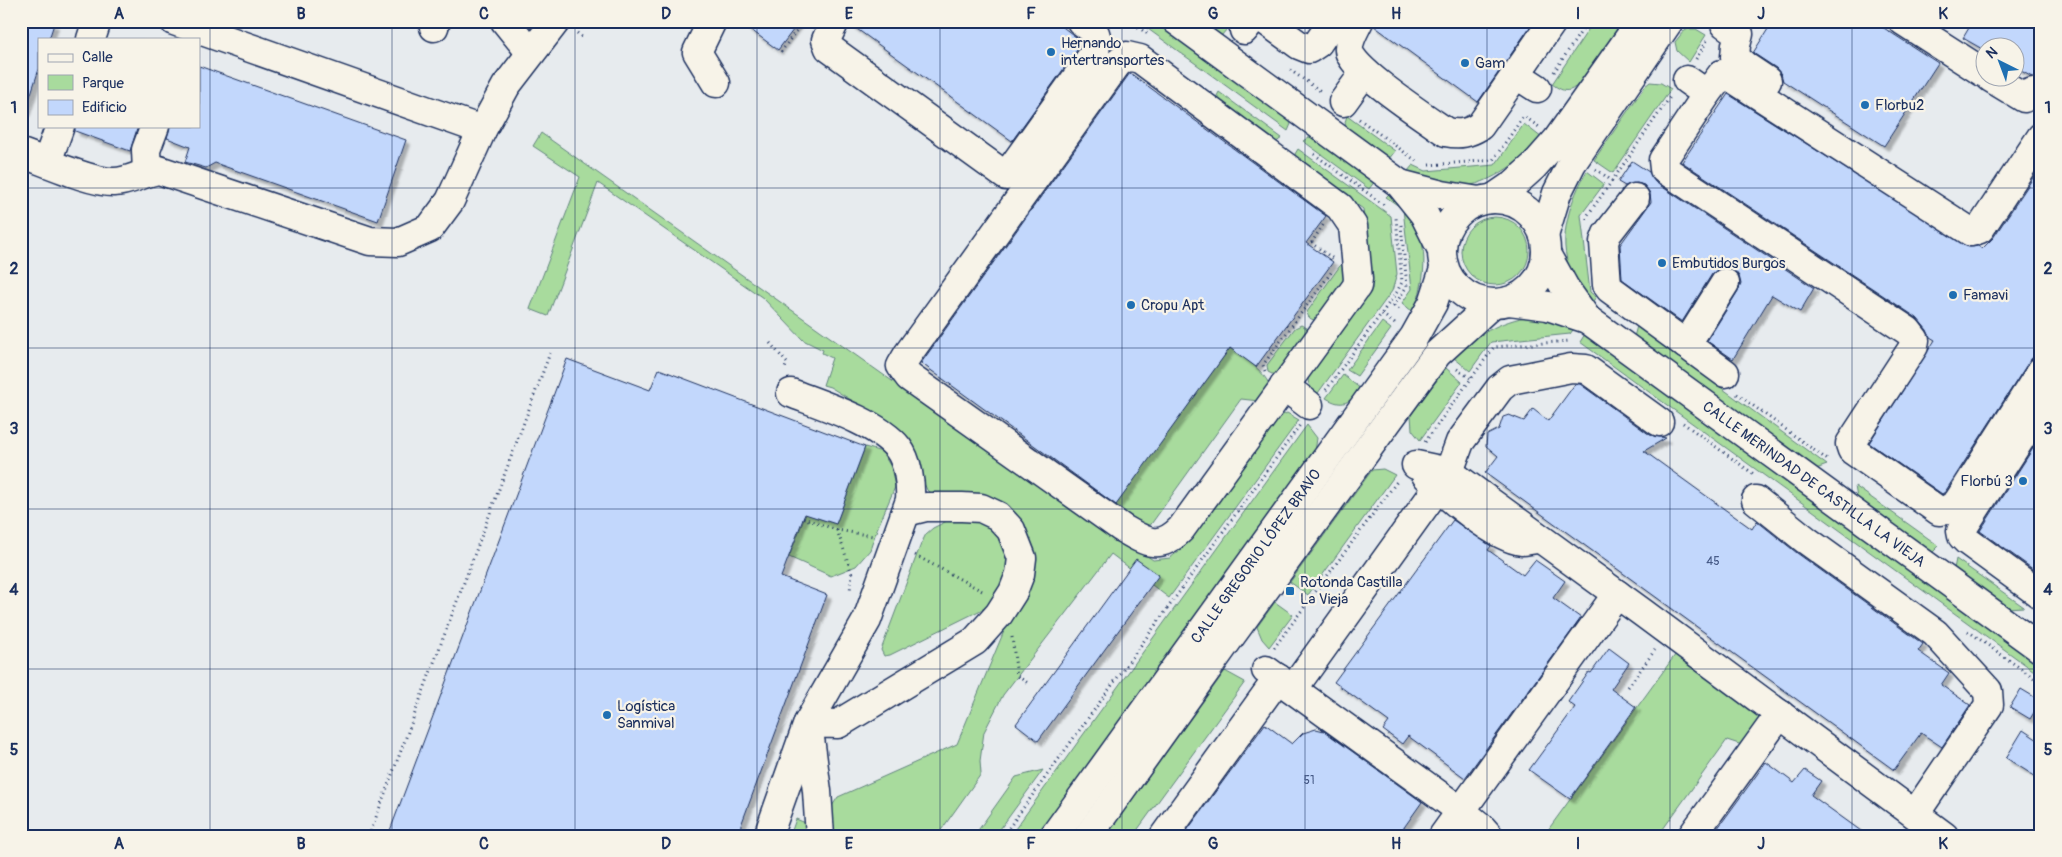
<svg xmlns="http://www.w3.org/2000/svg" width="2062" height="857" font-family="Pangolin,sans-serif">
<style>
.built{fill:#e7ebee;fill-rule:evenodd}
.green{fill:#a8db9d;stroke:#62857e}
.building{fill:#c2d7fc;stroke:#1b2f5e;filter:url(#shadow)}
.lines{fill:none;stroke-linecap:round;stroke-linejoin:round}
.minor-casing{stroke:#1b2f5e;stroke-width:31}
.major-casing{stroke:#1b2f5e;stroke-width:31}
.path{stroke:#1b2f5e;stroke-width:3;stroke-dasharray:1 4;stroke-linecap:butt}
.minor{stroke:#f7f3e8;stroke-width:28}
.major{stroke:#f7f3e8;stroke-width:28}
.grid{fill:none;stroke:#1b2f5e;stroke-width:1;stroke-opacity:0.55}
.poi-dot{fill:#1f6fb2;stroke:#f7f3e8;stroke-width:2}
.labels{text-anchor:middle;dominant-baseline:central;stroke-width:4.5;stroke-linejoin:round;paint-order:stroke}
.number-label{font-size:12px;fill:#455986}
.poi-label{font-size:15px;fill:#1b2f5e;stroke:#f7f3e8;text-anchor:start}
.street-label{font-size:15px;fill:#1b2f5e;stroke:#f7f3e8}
.neatline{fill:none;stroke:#1b2f5e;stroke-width:2}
.grid-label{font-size:16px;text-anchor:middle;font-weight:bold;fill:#1b2f5e}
</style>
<defs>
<filter id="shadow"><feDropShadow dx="4.5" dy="4.5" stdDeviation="1" flood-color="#0004"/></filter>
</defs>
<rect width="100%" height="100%" fill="#f7f3e8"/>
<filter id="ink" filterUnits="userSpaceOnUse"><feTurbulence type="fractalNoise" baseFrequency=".02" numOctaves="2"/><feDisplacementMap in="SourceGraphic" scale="10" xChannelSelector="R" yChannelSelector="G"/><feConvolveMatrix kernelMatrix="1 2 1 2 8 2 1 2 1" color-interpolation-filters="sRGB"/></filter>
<g filter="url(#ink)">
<path class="built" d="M21,21h2020v815h-2020zM39,39h160v87h-160zM1984,48h30v30h-30z"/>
<g class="green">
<polygon points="1137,21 1155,21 1288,118 1291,124 1288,131"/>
<polygon points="1198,21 1216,21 1227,29 1221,36"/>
<path d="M1594,21h29c-9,13 -40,66 -53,69 -7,2 -12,-2 -18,-6z"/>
<polygon points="1688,29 1696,29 1706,35 1689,62 1677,51 1675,42 1683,32"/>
<polygon points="1650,82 1661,83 1671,89 1613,173 1594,160 1645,86"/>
<polygon points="1219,92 1282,138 1275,143 1215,100"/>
<polygon points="1347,116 1395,151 1389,159 1347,129 1345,122"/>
<path d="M1524,124l18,14c-19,22 -59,53 -90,48 -15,-2 -30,-9 -45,-14l6,-7 13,6 69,-6z"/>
<polygon points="541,133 1130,549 1133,546 1153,560 1170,558 1184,547 1278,417 1287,413 1299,420 1169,598 1111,554 1003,695 984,732 980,761 981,774 937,836 829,836 828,812 838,797 957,744 1014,607 1026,536 932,495 927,490 920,474 869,411 830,387 823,385 832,358 822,353 823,350 803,340 763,298 598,183 548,316 530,309 580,177 533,146"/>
<polygon points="1309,137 1316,138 1375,181 1369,189 1303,141"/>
<path d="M1298,149l93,67 6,58 -5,17 -74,102c-7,-5 -12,-9 -9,-18l63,-86 -9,-80 -65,-47 -3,-8z"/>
<path d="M1587,171l17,13 -23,31 9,77 6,5 -5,7c-7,-11 -15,-22 -20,-33 -15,-31 0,-73 16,-100z"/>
<path d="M1391,192c5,5 11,11 16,17 23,29 20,70 6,103l-11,-9 10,-14 -9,-80 -17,-12z"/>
<circle cx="1495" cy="251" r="34"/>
<path d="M1342,263l3,19 -28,38c-6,0 -9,-2 -10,-8z"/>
<path d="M1531,316l11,1 33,10 -5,7 -79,8 -21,29 -16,-13c21,-23 46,-37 77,-42z"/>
<polygon points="1382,322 1391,329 1357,376 1347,370"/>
<polygon points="1301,325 1307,328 1307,335 1278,374 1272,374 1268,372 1267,365 1295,328"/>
<polygon points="1637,326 1827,465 1816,469 1634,337"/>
<polygon points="1585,334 2041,665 2041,676 1580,342"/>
<path d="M1230,348c15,11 32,20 40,38l-11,15 -18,-2 -92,128 -8,-2 -28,-17z"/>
<polygon points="1446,368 1462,382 1420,440 1412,430 1411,415"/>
<path d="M1343,375l18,14c-12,14 -18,19 -35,9z"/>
<polygon points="1307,425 1317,438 1315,452 1037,836 1010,836"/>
<polygon points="865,447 882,452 891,467 895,487 877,529 870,550 856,566 831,576 789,557 806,514 836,524"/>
<polygon points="1383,469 1395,475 1308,595 1290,582 1372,470"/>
<polygon points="1855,486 1939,546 1932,553 1857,498"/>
<polygon points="955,517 970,517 999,530 1012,572 987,607 890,655 884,656 881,650 921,544 926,534 933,528"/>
<polygon points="1956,559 2024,607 2006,608 1954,569"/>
<polygon points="1275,602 1293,615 1269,647 1262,639 1257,627"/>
<polygon points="1678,651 1764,715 1742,745 1727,740 1658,836 1542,836 1545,834"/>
<polygon points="1225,671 1245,682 1133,836 1106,836"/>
<polygon points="1043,770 995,836 974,836 1016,777"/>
<polygon points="796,819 808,824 808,836 790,836"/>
</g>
<g class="building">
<polygon points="21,21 44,21 54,24 49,39 39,39 39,69 25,112 21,111"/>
<polygon points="739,21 800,21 778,50"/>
<polygon points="850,21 1055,21 1081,41 1080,46 1012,141 850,24"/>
<polygon points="1374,21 1534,21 1478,102 1374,26"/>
<polygon points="1773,21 1873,21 1938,63 1884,146 1783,81 1781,74 1776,68 1753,53"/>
<polygon points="1973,21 2041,21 2041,79 2032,77 2014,67 2014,48 1984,48 1984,50 1963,38"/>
<polygon points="199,66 406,140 378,221 215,163 206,168 185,162 190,147 167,138 170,126 199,126"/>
<polygon points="1130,73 1326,216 1306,243 1333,262 1256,367 1230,348 1116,505 921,363"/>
<polygon points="1728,94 1969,247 1978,246 1982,249 1993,238 2041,166 2041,356 2033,357 2028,363 1945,492 1942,494 1869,443 1935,340 1930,337 1927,330 1917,318 1682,162"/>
<polygon points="75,126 138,126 130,151 75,131"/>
<polygon points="1632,161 1649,172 1655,182 1814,288 1800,312 1772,295 1733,359 1707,341 1738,291 1741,284 1739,276 1734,270 1725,267 1718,269 1712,274 1682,322 1622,279 1620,245 1651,202 1650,193 1644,185 1637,183 1625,186 1618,182"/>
<polygon points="567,359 650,390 659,369 865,447 836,524 805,514 781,577 827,595 737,836 388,836"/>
<polygon points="1575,384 1580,384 1650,435 1666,438 1644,451 1752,529 1757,521 1797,553 1923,644 1918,651 1949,673 1941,685 1970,705 1942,747 1921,733 1894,770 1485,473 1498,456 1486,446 1487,435 1499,429 1503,417 1509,415 1524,421 1533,409 1548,421"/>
<polygon points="2041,436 2041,575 1980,531"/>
<polygon points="1453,520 1491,546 1488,550 1523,575 1535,560 1565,581 1553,598 1581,618 1465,778 1408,736 1402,744 1383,730 1389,722 1334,682"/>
<polygon points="1136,559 1159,575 1038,741 1016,724"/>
<polygon points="1609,648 1629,663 1611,689 1636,707 1570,799 1529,770 1575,707 1568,702 1589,672 1591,673"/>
<polygon points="2021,689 2041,701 2030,719 2010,707"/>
<polygon points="1265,724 1292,744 1303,733 1316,729 1324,731 1422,802 1398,836 1183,836"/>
<polygon points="2023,730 2041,742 2041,780 2006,758"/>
<polygon points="1766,762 1794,783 1805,770 1821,781 1811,795 1868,836 1712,836"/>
</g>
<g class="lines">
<g class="minor-casing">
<g id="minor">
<polyline points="174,21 482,130"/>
<polyline points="505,21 530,52"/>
<polyline points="712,21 697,52 716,83"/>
<path d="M835,21l-9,19 3,8 177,128 89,-124c4,-19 1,-20 -14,-31"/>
<polyline points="1177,21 1400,184 1424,214 1441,248"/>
<polyline points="1266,21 1299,45 1309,49 1318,43 1333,21"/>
<path d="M1359,21c-4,9 -11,19 -10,29 0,18 80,70 97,82 14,3 22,1 34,-6l73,-105"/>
<polyline points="1903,21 1984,73"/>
<polyline points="1725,24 1739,34 1736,45 1735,57 1746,67 1767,81"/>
<polyline points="434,27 436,21"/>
<polyline points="1244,30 1251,21"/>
<polyline points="91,39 97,21"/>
<path d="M1127,56l13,3 200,148 13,19 5,53 -1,7 -176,243c-22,22 -35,13 -59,-1l-213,-151 -8,-11 7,-12 209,-290z"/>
<polyline points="1517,75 1537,88"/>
<polyline points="1991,78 2024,98 2027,94 2033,92 2041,97"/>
<polyline points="1687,80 1707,94 1722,74 1726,74 1971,232 1980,229 2041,137"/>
<polyline points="1707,94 1663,160 1664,169 1908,331 1915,340 1914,346 1850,444 1852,450 1939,511 1947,510 1957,503 2041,371"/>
<polyline points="1343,102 1364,73"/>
<path d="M21,153c23,8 71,30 93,29 15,0 30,-10 45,-12l211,71 28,1 32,-14 20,-27 32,-71 24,-44 50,-65"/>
<polyline points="47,162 60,126"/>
<polyline points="147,172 146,150 155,126"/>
<polyline points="1400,184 1442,195 1479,201"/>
<polyline points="1635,198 1607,234 1604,242 1607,285 1610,289 1725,373"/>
<polyline points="1546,254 1565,288 1587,319"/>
<path id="s1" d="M1509,301l39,5 39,13 454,330"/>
<polyline points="1686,345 1725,283"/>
<polyline points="1284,386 1309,405"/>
<polyline points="2041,407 1961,531 1962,536 1967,541 2041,595"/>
<polyline points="1416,465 1449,472 1643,613 1944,836"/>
<path d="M1426,475c18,19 70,64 96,66 5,0 11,-2 16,-2"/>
<polyline points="1756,500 1806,540 1935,633 1988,691 1989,705 1915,814"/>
<polyline points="1266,670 1461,811 1481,827 1489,836"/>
<polyline points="1293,689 1449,472 1460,442 1500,388 1510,380 1571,368 1586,369 1659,422"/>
<path d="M768,836l40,-113 59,-103 43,-120c1,-16 -2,-39 -12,-52 -21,-26 -76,-43 -107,-55"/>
<polyline points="820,836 817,791 808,723 838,724 975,641 999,614 1013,592 1020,574 1022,558 1011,530 998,516 981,508 962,507 926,507 906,512"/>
<polyline points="1164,836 1278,678"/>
<polyline points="1443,836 1617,594"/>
<polyline points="1692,836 1780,714"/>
</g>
</g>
<g class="major-casing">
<g id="major">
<circle cx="1494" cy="251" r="52"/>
<polyline points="1492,199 1514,184 1534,166 1557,140 1641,21"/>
<polyline points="1544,236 1557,193 1572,163 1669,21"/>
<path id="s2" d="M1054,836l360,-499 19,-34 11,-34"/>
<polyline points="1088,836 1228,640 1437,354 1492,304"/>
</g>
</g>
<g class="path">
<polyline points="1130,21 1149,35"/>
<polyline points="577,33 584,39"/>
<polyline points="781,52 803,21"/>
<polyline points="1696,59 1707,41"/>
<polyline points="1290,70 1322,92"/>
<polyline points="1554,72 1588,21"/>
<polyline points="1359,119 1419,163"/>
<polyline points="1314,154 1384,205"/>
<polyline points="1429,165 1493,160 1524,116 1539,127"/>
<polyline points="1612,181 1670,97"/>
<polyline points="1587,219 1587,216 1612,181 1596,169"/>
<polyline points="1323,225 1312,242 1314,245 1332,258"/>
<polyline points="1401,225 1407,286 1394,306 1401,311"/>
<polyline points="1382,314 1395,324"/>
<polyline points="770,343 787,363 784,371"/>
<polyline points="1457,369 1470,378"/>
<polyline points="1265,371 1263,365 1333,270"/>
<polyline points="1326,390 1397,292 1402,282 1396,218"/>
<polyline points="1737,394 1829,461"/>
<polyline points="1683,423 1755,475"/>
<polyline points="1425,442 1494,347 1569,341"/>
<polyline points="803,518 837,530 873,536"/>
<polyline points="837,530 852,574 850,591"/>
<polyline points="915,555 984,592"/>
<polyline points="1968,631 2041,683"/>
<polyline points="1012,637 1017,676 1028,683"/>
<polyline points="1274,648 1398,480"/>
<polyline points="1628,687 1655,650"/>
<polyline points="369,836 550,353"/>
<polyline points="1003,836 1300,425"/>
</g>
<use href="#minor" class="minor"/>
<use href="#major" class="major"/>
</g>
</g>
<path class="grid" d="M210,21v815M392,21v815M575,21v815M757,21v815M940,21v815M1122,21v815M1305,21v815M1487,21v815M1670,21v815M1852,21v815M21,188h2020M21,348h2020M21,509h2020M21,669h2020"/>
<g class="poi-dot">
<circle cx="1051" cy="52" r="5"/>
<circle cx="1465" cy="63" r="5"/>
<circle cx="1865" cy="105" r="5"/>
<circle cx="1662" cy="263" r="5"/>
<circle cx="1953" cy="295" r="5"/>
<circle cx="1131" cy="305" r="5"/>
<circle cx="2023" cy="481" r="5"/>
<rect x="1285" y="586" width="10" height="10" rx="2.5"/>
<circle cx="607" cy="715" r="5"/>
</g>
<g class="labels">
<g class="number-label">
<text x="1713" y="561">45</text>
<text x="1309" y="780">51</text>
</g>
<g class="poi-label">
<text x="1061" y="43">Hernando<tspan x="1061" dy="17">intertransportes</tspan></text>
<text x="1475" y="63">Gam</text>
<text x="1875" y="105">Florbu2</text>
<text x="1672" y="263">Embutidos Burgos</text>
<text x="1963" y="295">Famavi</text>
<text x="1141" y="305">Cropu Apt</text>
<text x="2013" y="481" text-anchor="end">Florbú 3</text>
<text x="1300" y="582">Rotonda Castilla<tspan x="1300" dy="17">La Vieja</tspan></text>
<text x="617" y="706">Logística<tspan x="617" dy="17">Sanmival</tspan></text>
</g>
<g class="street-label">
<text stroke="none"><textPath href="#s1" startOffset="361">CALLE MERINDAD DE CASTILLA LA VIEJA</textPath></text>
<text stroke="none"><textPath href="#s2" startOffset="345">CALLE GREGORIO LÓPEZ BRAVO</textPath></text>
</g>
</g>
<rect width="2062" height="857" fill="none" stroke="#f7f3e8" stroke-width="55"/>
<rect x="38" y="38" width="162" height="90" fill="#f7f3e8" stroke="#9fa5b1"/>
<rect x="48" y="54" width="25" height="8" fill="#f7f3e8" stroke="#9fa5b1"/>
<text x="82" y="62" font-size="15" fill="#1b2f5e">Calle</text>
<rect x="48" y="75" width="25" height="15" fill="#a8db9d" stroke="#9fa5b1"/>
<text x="82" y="88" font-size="15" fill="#1b2f5e">Parque</text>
<rect x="48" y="100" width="25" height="15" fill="#c2d7fc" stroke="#9fa5b1"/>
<text x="82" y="112" font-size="15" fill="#1b2f5e">Edificio</text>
<g transform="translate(2000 62) rotate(318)"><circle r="24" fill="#f7f3e8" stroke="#9fa5b1"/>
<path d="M0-4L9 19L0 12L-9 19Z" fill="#1f6fb2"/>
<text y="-8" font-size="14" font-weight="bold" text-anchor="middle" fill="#1b2f5e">N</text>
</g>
<rect x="28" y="28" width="2006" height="802" class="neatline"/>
<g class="grid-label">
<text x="119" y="19">A</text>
<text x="301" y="19">B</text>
<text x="484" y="19">C</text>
<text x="666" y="19">D</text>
<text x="849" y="19">E</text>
<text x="1031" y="19">F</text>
<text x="1213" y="19">G</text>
<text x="1396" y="19">H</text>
<text x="1578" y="19">I</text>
<text x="1761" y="19">J</text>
<text x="1943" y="19">K</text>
<text x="14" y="113">1</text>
<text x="2048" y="113">1</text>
<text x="14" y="274">2</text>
<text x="2048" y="274">2</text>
<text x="14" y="434">3</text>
<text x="2048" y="434">3</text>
<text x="14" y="595">4</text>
<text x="2048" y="595">4</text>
<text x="14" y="755">5</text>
<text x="2048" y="755">5</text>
<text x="119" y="849">A</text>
<text x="301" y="849">B</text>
<text x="484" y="849">C</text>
<text x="666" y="849">D</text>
<text x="849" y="849">E</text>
<text x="1031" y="849">F</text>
<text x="1213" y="849">G</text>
<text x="1396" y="849">H</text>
<text x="1578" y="849">I</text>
<text x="1761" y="849">J</text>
<text x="1943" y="849">K</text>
</g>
</svg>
